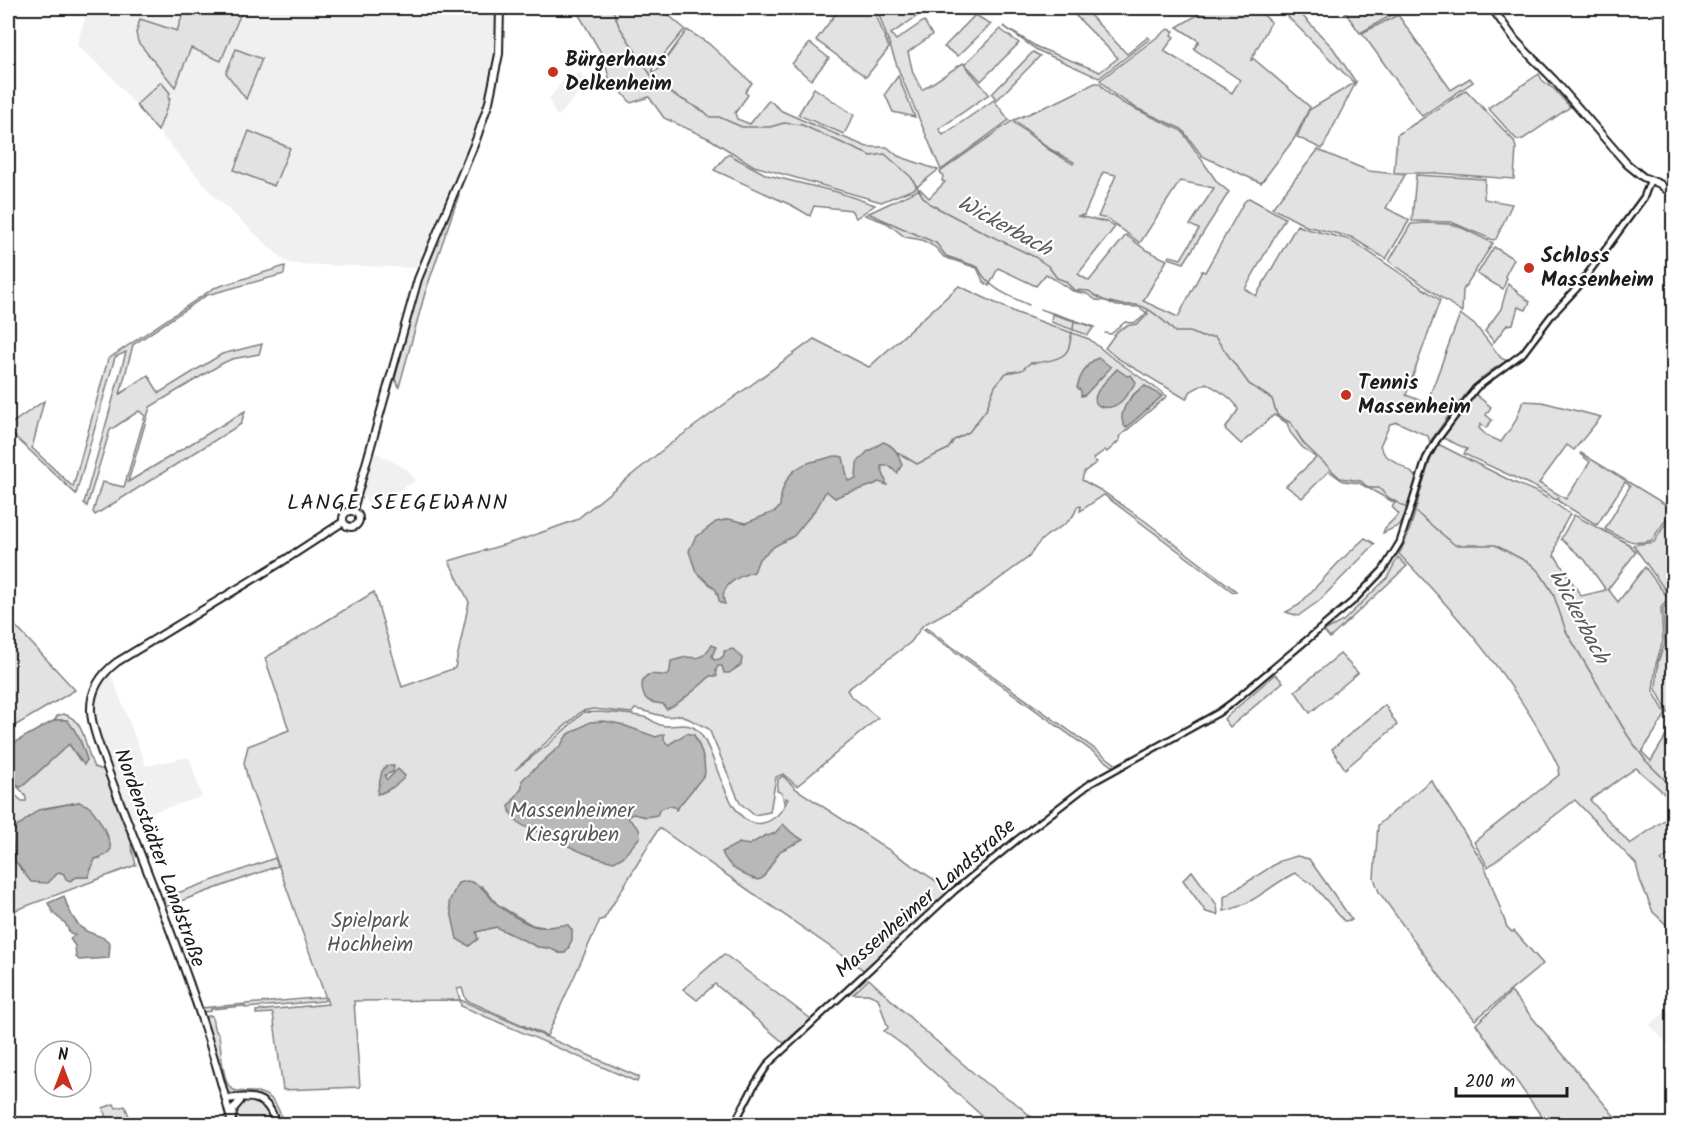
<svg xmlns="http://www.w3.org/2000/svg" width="1681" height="1132" font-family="Kalam,sans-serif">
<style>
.built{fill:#f0f0f0}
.green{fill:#e2e2e2;stroke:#7f7f7f;stroke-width:1.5;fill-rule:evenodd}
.water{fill:#b8b8b8;stroke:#7a7a7a;stroke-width:1.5}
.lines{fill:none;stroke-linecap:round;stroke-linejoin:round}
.stream{stroke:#7a7a7a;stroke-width:1.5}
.minor-casing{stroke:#1c1c1c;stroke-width:9}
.major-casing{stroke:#1c1c1c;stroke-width:10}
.minor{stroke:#fff;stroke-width:4.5}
.major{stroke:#fff;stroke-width:6}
.poi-dot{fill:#c8321e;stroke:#fff;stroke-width:2}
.labels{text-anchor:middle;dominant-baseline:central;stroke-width:4.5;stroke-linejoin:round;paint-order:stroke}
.poi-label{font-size:21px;font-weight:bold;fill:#1c1c1c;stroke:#fff;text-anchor:start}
.park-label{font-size:21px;fill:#575757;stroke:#fff}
.street-label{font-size:21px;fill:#1c1c1c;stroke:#fff}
.water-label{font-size:22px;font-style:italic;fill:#5a5a5a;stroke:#fff}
.neighbourhood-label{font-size:22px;letter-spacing:1.5px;fill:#1c1c1c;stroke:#fff}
</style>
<rect width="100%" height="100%" fill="#fff"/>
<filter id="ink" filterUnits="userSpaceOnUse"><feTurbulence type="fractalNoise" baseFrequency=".0167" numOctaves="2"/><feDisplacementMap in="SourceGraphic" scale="12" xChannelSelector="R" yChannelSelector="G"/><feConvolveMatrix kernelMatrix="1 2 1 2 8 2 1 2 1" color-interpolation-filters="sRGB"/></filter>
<g filter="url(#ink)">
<g class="built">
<polygon points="88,8 497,8 495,63 482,115 419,268 292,264 285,261 214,196 108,73 77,45"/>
<polygon points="581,73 586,84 559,116 555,114 549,99 564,79"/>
<polygon points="373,451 408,470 415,481 372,505 365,500 362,493"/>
<polygon points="110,671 146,766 189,757 202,797 129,819 98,734 94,715 96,692 103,678"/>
<polygon points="1673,1005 1673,1050 1650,1025"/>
</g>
<g class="green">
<polygon points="185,8 227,8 241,13 221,61 191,48 175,87 138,42 136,33 140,19 177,31"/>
<polygon points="575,8 617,8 619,12 622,8 660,8 685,29 652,69 653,72 658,70 687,30 708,43 752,83 745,92 748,95 735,113 737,119 750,124 769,100 782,111 802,120 867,147 887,147 898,156 938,170 914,189 881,202 754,166 710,139 664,118 649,97 631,103 614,83 611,84 603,56"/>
<polygon points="840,8 920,8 922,13 891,34 896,40 924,21 932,35 908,52 913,73 922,90 963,63 989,94 939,129 943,135 994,100 1009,120 941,170 900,74 877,9 874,10 889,48 866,77 816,40"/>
<polygon points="1068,8 1083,8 1127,54 1148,37 1150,39 1099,78 1037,50 1003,26 1037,47 1100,72 1118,58"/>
<polygon points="1209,8 1256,8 1271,22 1251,60 1254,59 1310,107 1294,139 1261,183 1202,156 1182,129 1136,108 1113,94 1100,80 1168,29 1174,31 1171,35 1174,37 1164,51 1232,93 1240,80 1194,49 1199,41 1177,27"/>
<polygon points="1292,8 1295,8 1333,48 1355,81 1353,82 1284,13"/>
<polygon points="1342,8 1396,8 1399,11 1360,33"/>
<polygon points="975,15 991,24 958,56 944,47"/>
<polygon points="1398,15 1451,90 1470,78 1473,82 1422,116 1362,33"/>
<polygon points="1000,29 1019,43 981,81 965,64"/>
<polygon points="810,43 829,58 811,80 792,64"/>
<polygon points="236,49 262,59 246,99 226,73"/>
<polygon points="1033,52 1040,56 997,100 992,94"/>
<polygon points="1539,74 1542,80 1555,90 1570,107 1523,139 1517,140 1488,108"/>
<polygon points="898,76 915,117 893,112 885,94"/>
<polygon points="161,82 170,93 168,98 170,99 158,131 136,105"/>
<polygon points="1356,82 1322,149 1297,137 1309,110"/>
<path d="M1095,83h4l10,11 14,9 59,28 35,51 12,10 -45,71 -16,-5 2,-2 11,3 18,-30 -9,-4 24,-37 -34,-7 -40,62 -32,-24 -10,-2 18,-42 -13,-3 -19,43 -7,1 30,6 8,5 -37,47 11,7 37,-46 20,15 21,10 -24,41 35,16 24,-46 3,1 39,-70 5,-4 36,20 -40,71 11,7 41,-71 10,4 44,11 89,60 -34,95 21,8 33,-89 16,12 25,32 6,3c-22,12 -38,26 -51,47l-21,-2v3l17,2 -22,31 -2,-6 -31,-14 -7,2 -10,22 5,9 27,18 4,5 -12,42 -6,6 -15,7 2,-5 14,-14 -7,-7 3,-4 -36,-20 -16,-2 -14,-10 -27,27 -16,-12 30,-28 -14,-11 -12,-15 -3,-9 -13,-8 -33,29 -16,-15 13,-19c-3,-12 -21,-20 -32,-27l-15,8 -5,8 -69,-41 -12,-10c12,-16 12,-22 33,-24l10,-10 -9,-7 -22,-1 -11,-5 -10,-1 -9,-6 -14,-3 -27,-17 -10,12 -38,-18 -9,18 -6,-5 -6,-13 -33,-11 -9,-10 -13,-7 -17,-3 -18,-14 -22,-8 55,-26 9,9 16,-16 -3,-1 1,-5 -3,-4 72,-51 37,29 24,14 1,-2 -24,-13 -36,-29 47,-20z"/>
<polygon points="814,88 854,115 844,134 798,115"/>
<polygon points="1466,90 1514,141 1516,148 1514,179 1435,173 1394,173 1397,135"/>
<polygon points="249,131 290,148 274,186 234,170"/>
<polygon points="1318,150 1369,171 1405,175 1386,208 1409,220 1409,221 1386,259 1351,237 1306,226 1272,208"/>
<polygon points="728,154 767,175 837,192 875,205 856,218 851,210 814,206 810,216 793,206 714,170"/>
<polygon points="1416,175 1485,179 1484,199 1512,204 1496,239 1493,240 1451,222 1412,221"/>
<polygon points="458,191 459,195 425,293 399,387 395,379 420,283"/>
<polygon points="1425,223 1449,224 1458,226 1493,243 1463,290 1462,312 1389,261 1411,224"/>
<polygon points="1494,247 1514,259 1505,276 1507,278 1503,289 1477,274"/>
<polygon points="285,266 284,274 207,295 133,345 120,394 148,375 159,393 222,354 262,344 259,354 232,359 223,363 150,407 128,482 245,411 241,424 95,515 93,512 102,482 124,487 145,416 139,411 110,430 87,506 84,503 126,352 115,357 76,494 8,430 8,426 44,401 32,448 73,487 108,359 214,288"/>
<polygon points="1508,284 1530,302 1526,310 1518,307 1513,324 1507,325 1494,342 1485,331 1501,309"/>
<path d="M959,286l58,27 72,26 21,17 57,40 -48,41 1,3 -13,12 -2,-2 -12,9 4,3 -13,10 -2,8 20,11 43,30 91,70 -3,1 -129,-97 -24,16 1,-5 -4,1c-4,16 -19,20 -32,30 -7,5 -11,12 -16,20l-53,39 -53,29 -12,17 -64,48 3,5 28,23 -81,68 -14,-12 -7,3 -6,35 -16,3 -14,-12 -31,-74 -28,-14c-19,5 -27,-3 -46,-6l-3,4 -39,-4 -11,2 -67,59 34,-26 35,-32c20,0 41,1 60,5 6,1 10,6 16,8 14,4 28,-6 39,7 18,19 28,99 64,91 13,-3 20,-13 25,-24l-2,-1 -2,5 -2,-10 -5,-2 1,-12 5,-3 13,13 154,101 -85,81 -206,-143 -55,91 -4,1 -53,116 -81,-36 -4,-12 -5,1 3,11 5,2 174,75 -2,5 -176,-76 -1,-6 -106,1 6,86 -77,3 -10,-77 -17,1v-3l72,-7 -80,-224 -4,-17 4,-17 41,-16 -24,-72 109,-66 28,95 53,-19 14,-66 -20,-41 77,-23 50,-18 94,-76 144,-105 55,28zM482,886l16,19 34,20 18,3 19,19 -4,6h-6l-9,-5 -12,-1 -42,-20 -20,5 -1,2z"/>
<polygon points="1052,314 1090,326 1093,328 1088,335 1085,334 1051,322"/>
<path d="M1475,394l16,13 -5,8 6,5 -6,8 -5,-4 -2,4 7,7 15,7 14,-20 8,-21 19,1 59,15 -27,33 -7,-5 -28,38 27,16 24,-37 -10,-8 1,-1 85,52 7,-11v15l-21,31c-17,7 -32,-3 -47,-11l25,-43 -5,-4 -28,43 -39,-24v-3l-2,2 -19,-12 -73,-34 3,-5 -24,-11z"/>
<path d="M1438,444l75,38 26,11 31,21 -11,20 -5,23h2l25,39 25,-6 -21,-30 -24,-21 13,-24 55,29 7,8 -28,37 10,13 27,-35 23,31 -7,10 2,33 -7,23 -3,27 13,23 -24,38 9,9 21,-35 1,75 -37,-33 -46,32 40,44 43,-30v38l-12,9 5,4 7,-5v71l-20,-19 -13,-32 -4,-16 -61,-64 -87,67 -14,-25 85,-67 -1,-5 1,-2c-37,-79 -100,-152 -160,-214 19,-34 20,-76 39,-110z"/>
<polygon points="1673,512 1673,601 1633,545 1654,542"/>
<polygon points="1365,538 1375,544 1319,601 1298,616 1286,612 1299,605 1339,562"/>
<polygon points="1398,557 1407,566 1330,638 1324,631 1343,621 1387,578"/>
<polygon points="1669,600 1674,605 1673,722 1656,689 1658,662 1665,643 1663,609"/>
<polygon points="8,618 75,690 8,730"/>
<polygon points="926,628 1117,765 1114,767 924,629"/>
<polygon points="1340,654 1358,673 1310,713 1295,691"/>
<polygon points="1275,674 1283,682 1230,727 1224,719"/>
<polygon points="1385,705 1397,725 1345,769 1332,749"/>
<path d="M63,714c24,6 21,35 31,53l10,3 29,74 -2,1 5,20 -128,48v-94l5,-2 -2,-14 3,-6 2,-1 6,5h4c1,-7 -6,-11 -10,-16l5,2 3,-2 45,-41 11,17 7,-1 -7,-20 -13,-20h-12l2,-4zM79,802l14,9 15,25 -7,22 -6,1 -7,18h-11l-18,-5 -5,4 -33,-6 -2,-5 -4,-4 -1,-32 31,-21z"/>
<polygon points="1431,780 1484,864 1507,927 1512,932 1514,931 1543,964 1475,1020 1439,975 1379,892 1374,878 1378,825"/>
<path d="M1297,856l12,3 43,61 -8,1 -30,-35 -19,-13c-25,12 -43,33 -71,38v-14l56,-36z"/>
<polygon points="275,858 278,866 164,907 161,899"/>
<polygon points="1192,871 1217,905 1218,915 1206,912 1183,880"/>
<polygon points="724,954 811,1019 784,1043 715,984 697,1000 683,989"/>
<polygon points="869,979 920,1027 984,1082 1018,1105 1039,1124 993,1124 982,1116 907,1048 884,1031 888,1028 878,998 868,994 853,994"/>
<polygon points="1511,992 1621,1124 1547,1124 1476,1024"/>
<polygon points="325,997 325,1000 323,1001 245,1008 245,1006 211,1009 211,1011 204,1012 201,1008"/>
<path d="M208,1016h4l2,12 5,7c2,12 3,42 10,51 12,16 43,-12 54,38h-5c-3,-17 -12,-30 -31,-30 -7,0 -12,1 -19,-2l-23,-70 -1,-5z"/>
<path d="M253,1101c12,4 16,11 19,23h-35l-1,-16 6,-6z"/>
<polygon points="114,1104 116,1108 125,1106 132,1124 108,1124 103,1108"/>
</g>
<g class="water">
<path d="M1098,358l13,9 -26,28 -4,1v-5l-4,-4c3,-11 10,-25 21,-29z"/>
<path d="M1117,369l10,7 4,-1 5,7c-5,7 -11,17 -18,22 -8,6 -27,5 -22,-9 3,-9 15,-19 21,-26z"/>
<path d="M1145,386l17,10 -36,32c-12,-14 6,-35 19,-42z"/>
<path d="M883,442c12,4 15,11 19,23l-5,8 -8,-7h-8l6,19 -8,-3c-14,8 -30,8 -44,16l-9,-7 -8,15 -24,30 -19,10 -16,13 -5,13c-14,3 -37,14 -29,32l-5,-1 -4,-13 -20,-18 -7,-21 6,-13 21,-16 13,-3 17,4 30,-12 4,-5c1,-26 13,-42 40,-46 9,-2 14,-6 23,-3l5,24 8,-2 1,-16 10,-11z"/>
<path d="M712,645l4,2 -4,9 2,4 6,-1 4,-4v-4l9,-2 9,9 -1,7 -12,8h-5l-2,-7h-4l-2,4 1,6h-7c-5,6 -36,32 -44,33l-3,-5c-4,-1 -10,-1 -14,-3 -8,-5 -10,-22 -1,-26 5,-2 14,1 20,0l2,-4 1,-10 15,-4 11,1 7,-3z"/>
<path d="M55,720h12c10,11 16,25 20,40l-3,5 -15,-21 -45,41 -3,2 -5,-2 -1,-9 -7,-5v-22l9,-8z"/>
<path d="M604,721l16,3 36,13 8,-3v6l4,5 19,-12 7,2c7,12 11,26 11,39l-29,36 -1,-3 -6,-1 -9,3 -3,6 -11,2 -13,-3 -6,3 12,12 1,8 -17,20 -9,5c-26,-5 -43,-15 -66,-26 -10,-5 -21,-6 -30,-14 -6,-5 -8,-9 -9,-16l13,-18v-8l39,-35 6,-10 23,-13z"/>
<path d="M386,766h8l-1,6 -8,3 1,4h2l10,-10 7,7c-4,7 -20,17 -28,18l5,-23z"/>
<path d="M79,802c1,1 8,3 9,4 9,6 22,33 23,43l-5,6 -11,4 -7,18h-11l-7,4 -4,-2 -2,-5 -5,-2 -11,11 -17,-1 -16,-21 -4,-29 27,-22z"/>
<path d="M783,824l9,9 11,7 -23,11 -17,27 -5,2c-14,-4 -31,-13 -36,-28l17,-9 10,2 17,-10 2,1 7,-3z"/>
<path d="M467,881c15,2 20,14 30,23 9,8 26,18 37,22 13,4 22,-2 34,-1l4,5v10l-7,13h-6l-9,-5 -12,-1 -42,-20 -20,5 2,7 -9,7 -12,-7 -8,-37 9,-19z"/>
<path d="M64,896c3,12 11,30 24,36 8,3 16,4 22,11l-1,15 -30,2 -3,-3 -1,-11 -5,-7 5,-4 -5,-2 -5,-10 -11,-9 -6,-11z"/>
</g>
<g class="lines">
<g class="stream">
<path d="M612,8l7,18 39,60 47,26 5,5h9l23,10h28l14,-4 18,2 69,31 14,-2 26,23 12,20 7,7 59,31 46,22 13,9 9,12 8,3 9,9 15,1c8,7 18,11 29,13 6,2 13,0 19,1 12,2 30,18 38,27h15l12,5h13l34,47 23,15 5,16 14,8 13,21 36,34 21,3 7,7h11l10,10 18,10"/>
<path d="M870,214l66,29 10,13 32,11c10,22 31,29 51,38"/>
<polyline points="1040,309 1095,327"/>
<polyline points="1073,330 1074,320"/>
<path d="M1105,333l6,1 14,-12c12,3 15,-2 23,-11"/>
<path d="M897,452l20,12 31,-15 6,-9 15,-8 17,-22 9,-24 11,-13 16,-3 8,-7c9,0 33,-3 37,-12 3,-4 4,-14 5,-19"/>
<polyline points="1417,513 1455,545 1495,545 1531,564 1540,573 1553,593 1566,631 1628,736 1646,761 1674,789"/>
</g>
<g class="minor-casing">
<polyline id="minor" points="734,1124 755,1084 769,1063 954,891 1018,839 1091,783 1218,713 1233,702 1352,602 1383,570 1400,542 1426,459 1436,441 1476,388 1523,353 1551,316 1578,287 1644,197 1650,181"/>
</g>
<g class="major-casing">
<g id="major">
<polyline points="1492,8 1515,40 1554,80 1627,164 1643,177 1660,184 1674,196"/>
<polyline points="353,510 418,279 476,140 489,102 499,54 500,8"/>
<circle cx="351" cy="519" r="8"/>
<path d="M226,1099c25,-4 44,-3 49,25"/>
<polyline points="232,1118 234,1108 240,1101"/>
<path d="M232,1124c-23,-95 -59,-188 -95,-279 -12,-30 -24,-59 -34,-89 -5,-14 -11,-29 -12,-44 -1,-21 10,-38 26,-50l163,-99 63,-41"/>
</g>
</g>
<use href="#minor" class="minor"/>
<use href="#major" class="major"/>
</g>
</g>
<g class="poi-dot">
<circle cx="553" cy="72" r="6"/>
<circle cx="1529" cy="268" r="6"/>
<circle cx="1346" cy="395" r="6"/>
</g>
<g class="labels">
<g class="poi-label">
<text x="565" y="60">Bürgerhaus<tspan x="565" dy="24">Delkenheim</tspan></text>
<text x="1541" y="256">Schloss<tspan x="1541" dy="24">Massenheim</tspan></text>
<text x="1358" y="383">Tennis<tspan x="1358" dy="24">Massenheim</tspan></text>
</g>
<g class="park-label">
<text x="572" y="811">Massenheimer<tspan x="572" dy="24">Kiesgruben</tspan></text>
<text x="370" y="921">Spielpark<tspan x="370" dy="24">Hochheim</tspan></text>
</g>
<g class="street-label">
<text transform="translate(159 858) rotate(70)">Nordenstädter Landstraße</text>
<text transform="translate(926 899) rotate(-41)">Massenheimer Landstraße</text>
</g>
<g class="water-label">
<text transform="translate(1004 227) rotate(29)">Wickerbach</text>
<text transform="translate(1578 617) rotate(62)">Wickerbach</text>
</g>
<g class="neighbourhood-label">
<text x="398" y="503">LANGE SEEGEWANN</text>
</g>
</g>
<rect width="1681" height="1132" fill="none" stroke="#fff" stroke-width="30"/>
<rect x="15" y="15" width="1651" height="1102" fill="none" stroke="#1c1c1c" stroke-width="2" filter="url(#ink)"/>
<g transform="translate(63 1069)"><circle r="28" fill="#ffffff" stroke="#a4a4a4" stroke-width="1.5"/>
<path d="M0-4.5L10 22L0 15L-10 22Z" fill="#c8321e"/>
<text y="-9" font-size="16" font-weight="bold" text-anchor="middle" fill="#1c1c1c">N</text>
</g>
<path d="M1456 1087v9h111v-9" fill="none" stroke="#1c1c1c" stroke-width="3"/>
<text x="1465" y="1087" font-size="18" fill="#1c1c1c" stroke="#ffffff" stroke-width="4.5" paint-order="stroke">200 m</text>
</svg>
